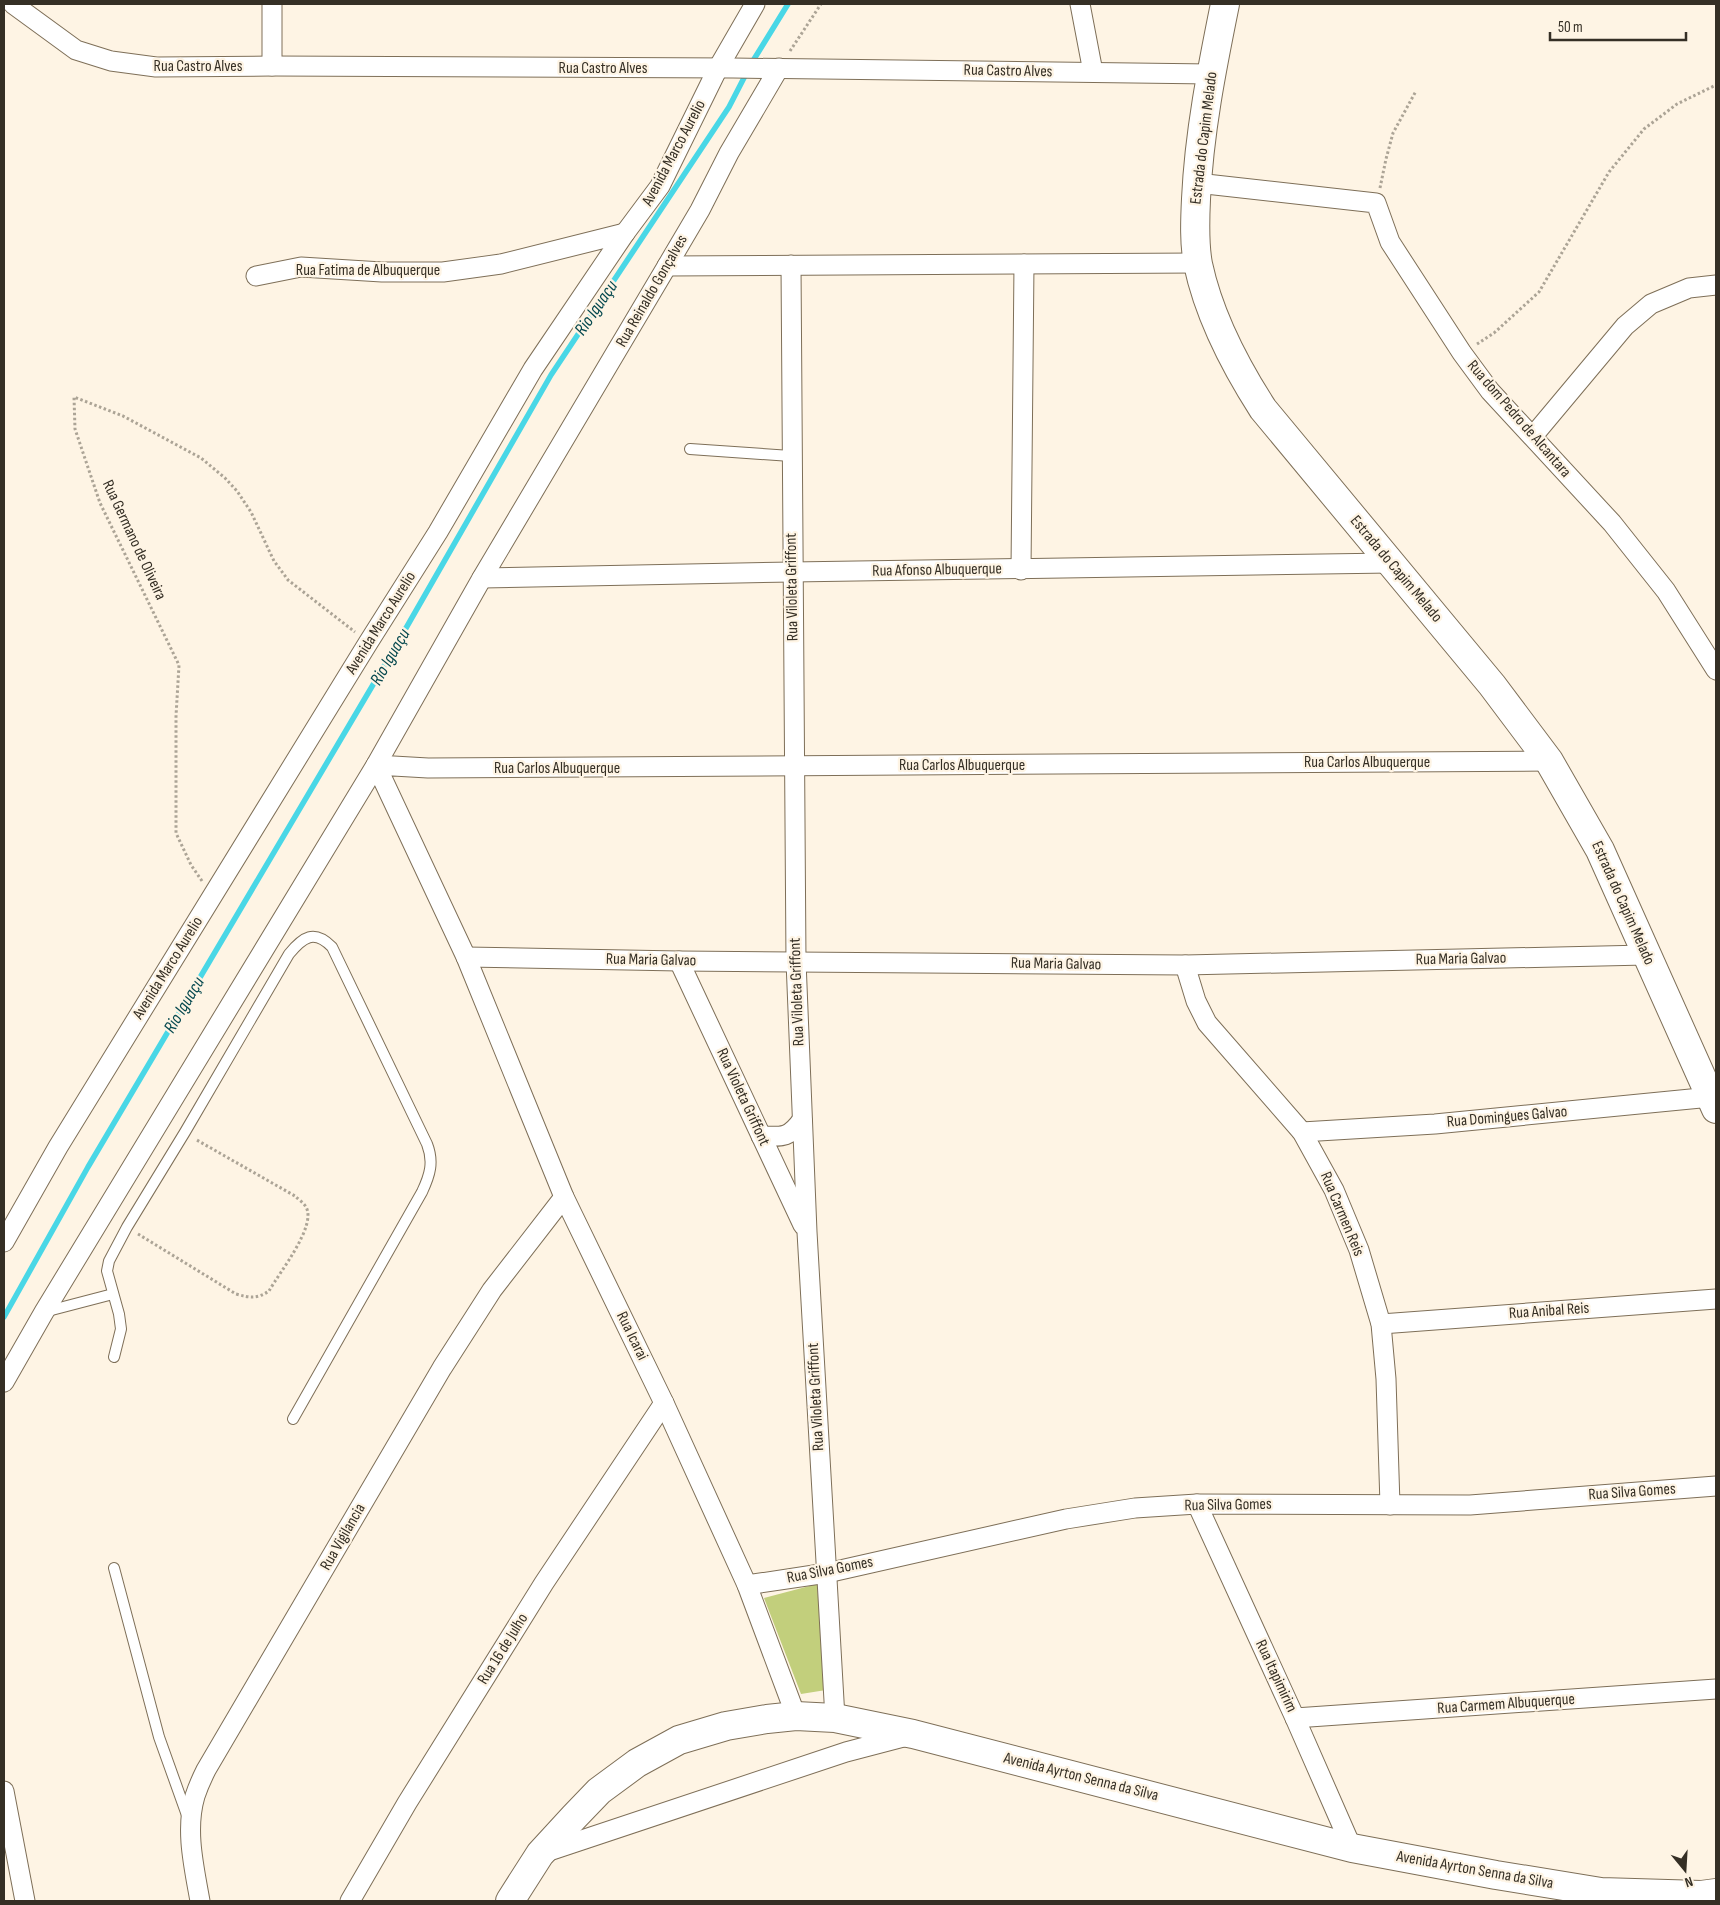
<svg xmlns="http://www.w3.org/2000/svg" width="1720" height="1905" font-family="'Sofia Sans Condensed',sans-serif">
<style>
.green{fill:#c2cf7c}
.lines{fill:none;stroke-linecap:round;stroke-linejoin:round}
.stream{stroke:#49d7e6;stroke-width:5.5}
.lane-casing{stroke:#7e6f58;stroke-width:12}
.street-casing{stroke:#7e6f58;stroke-width:21}
.secondary-casing{stroke:#7e6f58;stroke-width:30}
.path{stroke:#aca496;stroke-width:3;stroke-dasharray:2.5 2.5;stroke-linecap:butt}
.lane{stroke:#fff;stroke-width:10}
.street{stroke:#fff;stroke-width:19}
.secondary{stroke:#fff;stroke-width:28}
.labels{text-anchor:middle;dominant-baseline:central;stroke-width:4.5;stroke-linejoin:round;paint-order:stroke}
.street-label{font-size:16px;fill:#352f25;stroke:#fef4e4}
.water-label{font-size:18px;font-style:italic;fill:#07494f;stroke:#fef4e4}
</style>
<rect width="100%" height="100%" fill="#fef4e4"/>
<polygon class="green" points="817,1584 826,1690 801,1694 764,1598"/>
<g class="lines">
<g class="stream">
<polyline points="751,64 788,4"/>
<polyline points="4,1317 88,1167 390,656 551,375 729,107 747,72"/>
</g>
<g class="lane-casing">
<g id="lane">
<polyline points="690,449 791,456"/>
<polyline points="44,1312 113,1294"/>
<path d="M114,1357l7,-28 -2,-15 -12,-43 2,-10 18,-34 58,-95 104,-178c14,-17 25,-25 43,-7l95,197c7,18 3,31 -5,48l-129,227"/>
<polyline points="114,1568 159,1737 188,1818"/>
</g>
</g>
<g class="street-casing">
<g id="street">
<polyline points="13,4 76,50 111,61 156,67 272,66 733,68 1211,74"/>
<polyline points="1080,4 1093,72"/>
<polyline points="272,66 272,4"/>
<polyline points="1197,183 1376,203 1390,242 1462,353 1490,391 1612,523 1666,591 1716,670"/>
<polyline points="791,265 796,961 807,1232 835,1718"/>
<polyline points="667,266 1198,263"/>
<polyline points="256,276 301,267 382,272 443,272 501,264 625,233"/>
<polyline points="1533,436 1625,326 1651,304 1689,288 1716,285"/>
<polyline points="1021,570 1024,264"/>
<polyline points="482,578 792,572 1391,563"/>
<polyline points="466,957 679,961 1185,965 1646,955"/>
<polyline points="679,961 803,1225"/>
<polyline points="1185,965 1196,1001 1207,1023 1302,1132 1334,1190 1359,1250 1381,1324 1386,1379 1390,1505"/>
<polyline points="1302,1132 1435,1124 1711,1097"/>
<path d="M761,1136c22,1 28,2 41,-16"/>
<polyline points="4,1242 58,1147 368,643 438,532 533,369 625,233 660,186 718,68 755,4"/>
<polyline points="1381,1324 1716,1299"/>
<polyline points="4,1382 44,1312 376,765 482,578 667,266 700,210 729,153 779,68"/>
<polyline points="1197,1504 1295,1718 1352,1848"/>
<polyline points="747,1585 827,1573 1066,1519 1135,1508 1197,1504 1470,1505 1716,1486"/>
<polyline points="796,1716 747,1585 664,1403 564,1197 466,957 376,765 428,768 1549,761"/>
<polyline points="1295,1718 1716,1689"/>
<polyline points="4,1791 25,1901"/>
<polyline points="543,1853 846,1752 907,1736"/>
<path d="M200,1901c-6,-34 -15,-71 -5,-105 3,-9 7,-18 11,-26l236,-402 50,-78 72,-93"/>
<polyline points="350,1901 407,1803 544,1583 664,1403"/>
</g>
</g>
<g class="secondary-casing">
<g id="secondary">
<path d="M1225,4c-13,64 -26,129 -29,195 -1,21 -2,44 2,65 11,52 36,100 65,145l229,276 57,76 51,89 116,259"/>
<polyline points="510,1901 540,1854 574,1817 599,1791 637,1763 679,1740 726,1726 767,1719 796,1716 835,1718 913,1734 1352,1848 1496,1875 1601,1892 1701,1895 1716,1893"/>
</g>
</g>
<g class="path">
<polyline points="790,51 821,4"/>
<polyline points="1380,188 1386,159 1393,133 1416,91"/>
<polyline points="1477,344 1494,333 1539,292 1609,172 1644,129 1677,104 1716,85"/>
<polyline points="202,881 191,865 176,833 176,716 179,665 100,503 75,429 74,397 123,416 201,458 225,478 237,491 251,512 274,561 288,580 355,632"/>
<path d="M138,1234l98,60c14,4 21,5 33,-3 10,-18 48,-65 37,-84 -2,-4 -8,-8 -11,-11l-100,-57"/>
</g>
<use href="#lane" class="lane"/>
<use href="#street" class="street"/>
<use href="#secondary" class="secondary"/>
</g>
<g class="labels">
<g class="street-label">
<text x="198" y="66">Rua Castro Alves</text>
<text x="603" y="68">Rua Castro Alves</text>
<text transform="translate(1008 71) rotate(1)">Rua Castro Alves</text>
<text transform="translate(1204 138) rotate(-83)">Estrada do Capim Melado</text>
<text transform="translate(674 153) rotate(-62)">Avenida Marco Aurelio</text>
<text x="368" y="270">Rua Fatima de Albuquerque</text>
<text transform="translate(652 291) rotate(-60)">Rua Reinaldo Gonçalves</text>
<text transform="translate(1519 419) rotate(49)">Rua dom Pedro de Alcantara</text>
<text transform="translate(134 540) rotate(65)">Rua Germano de Oliveira</text>
<text transform="translate(1396 569) rotate(50)">Estrada do Capim Melado</text>
<text transform="translate(937 570) rotate(-1)">Rua Afonso Albuquerque</text>
<text transform="translate(792 587) rotate(-91)">Rua Viloleta Griffont</text>
<text transform="translate(381 623) rotate(-58)">Avenida Marco Aurelio</text>
<text x="1367" y="762">Rua Carlos Albuquerque</text>
<text x="962" y="765">Rua Carlos Albuquerque</text>
<text x="557" y="768">Rua Carlos Albuquerque</text>
<text transform="translate(1623 903) rotate(66)">Estrada do Capim Melado</text>
<text transform="translate(1461 959) rotate(-1)">Rua Maria Galvao</text>
<text transform="translate(651 960) rotate(1)">Rua Maria Galvao</text>
<text transform="translate(1056 964) rotate(1)">Rua Maria Galvao</text>
<text transform="translate(168 968) rotate(-58)">Avenida Marco Aurelio</text>
<text transform="translate(797 992) rotate(-92)">Rua Viloleta Griffont</text>
<text transform="translate(743 1097) rotate(65)">Rua Violeta Griffont</text>
<text transform="translate(1507 1117) rotate(-5)">Rua Domingues Galvao</text>
<text transform="translate(1342 1214) rotate(67)">Rua Carmen Reis</text>
<text transform="translate(1549 1311) rotate(-4)">Rua Anibal Reis</text>
<text transform="translate(632 1336) rotate(64)">Rua Icarai</text>
<text transform="translate(816 1397) rotate(-93)">Rua Viloleta Griffont</text>
<text transform="translate(1632 1492) rotate(-4)">Rua Silva Gomes</text>
<text transform="translate(1228 1505) rotate(-1)">Rua Silva Gomes</text>
<text transform="translate(343 1537) rotate(-60)">Rua Vigilancia</text>
<text transform="translate(830 1570) rotate(-11)">Rua Silva Gomes</text>
<text transform="translate(503 1649) rotate(-58)">Rua 16 de Julho</text>
<text transform="translate(1276 1676) rotate(65)">Rua Itapimirim</text>
<text transform="translate(1506 1704) rotate(-4)">Rua Carmem Albuquerque</text>
<text transform="translate(1081 1777) rotate(14)">Avenida Ayrton Senna da Silva</text>
<text transform="translate(1475 1870) rotate(10)">Avenida Ayrton Senna da Silva</text>
</g>
<g class="water-label">
<text transform="translate(596 308) rotate(-56)">Rio Iguaçu</text>
<text transform="translate(390 657) rotate(-60)">Rio Iguaçu</text>
<text transform="translate(184 1005) rotate(-59)">Rio Iguaçu</text>
</g>
</g>
<rect width="1720" height="1905" fill="none" stroke="#352f25" stroke-width="10"/>
<g transform="translate(1685 1870) rotate(162)" stroke="#fef4e4" stroke-width="4" paint-order="stroke">
<path d="M0-4L9 19L0 12L-9 19Z" fill="#352f25"/>
<text y="-8" font-size="14" font-weight="bold" text-anchor="middle" fill="#352f25">N</text>
</g>
<path d="M1550 32v8h136v-8" fill="none" stroke="#352f25" stroke-width="2.5"/>
<text x="1558" y="32" font-size="15" fill="#352f25" stroke="#fef4e4" stroke-width="4" paint-order="stroke">50 m</text>
</svg>
